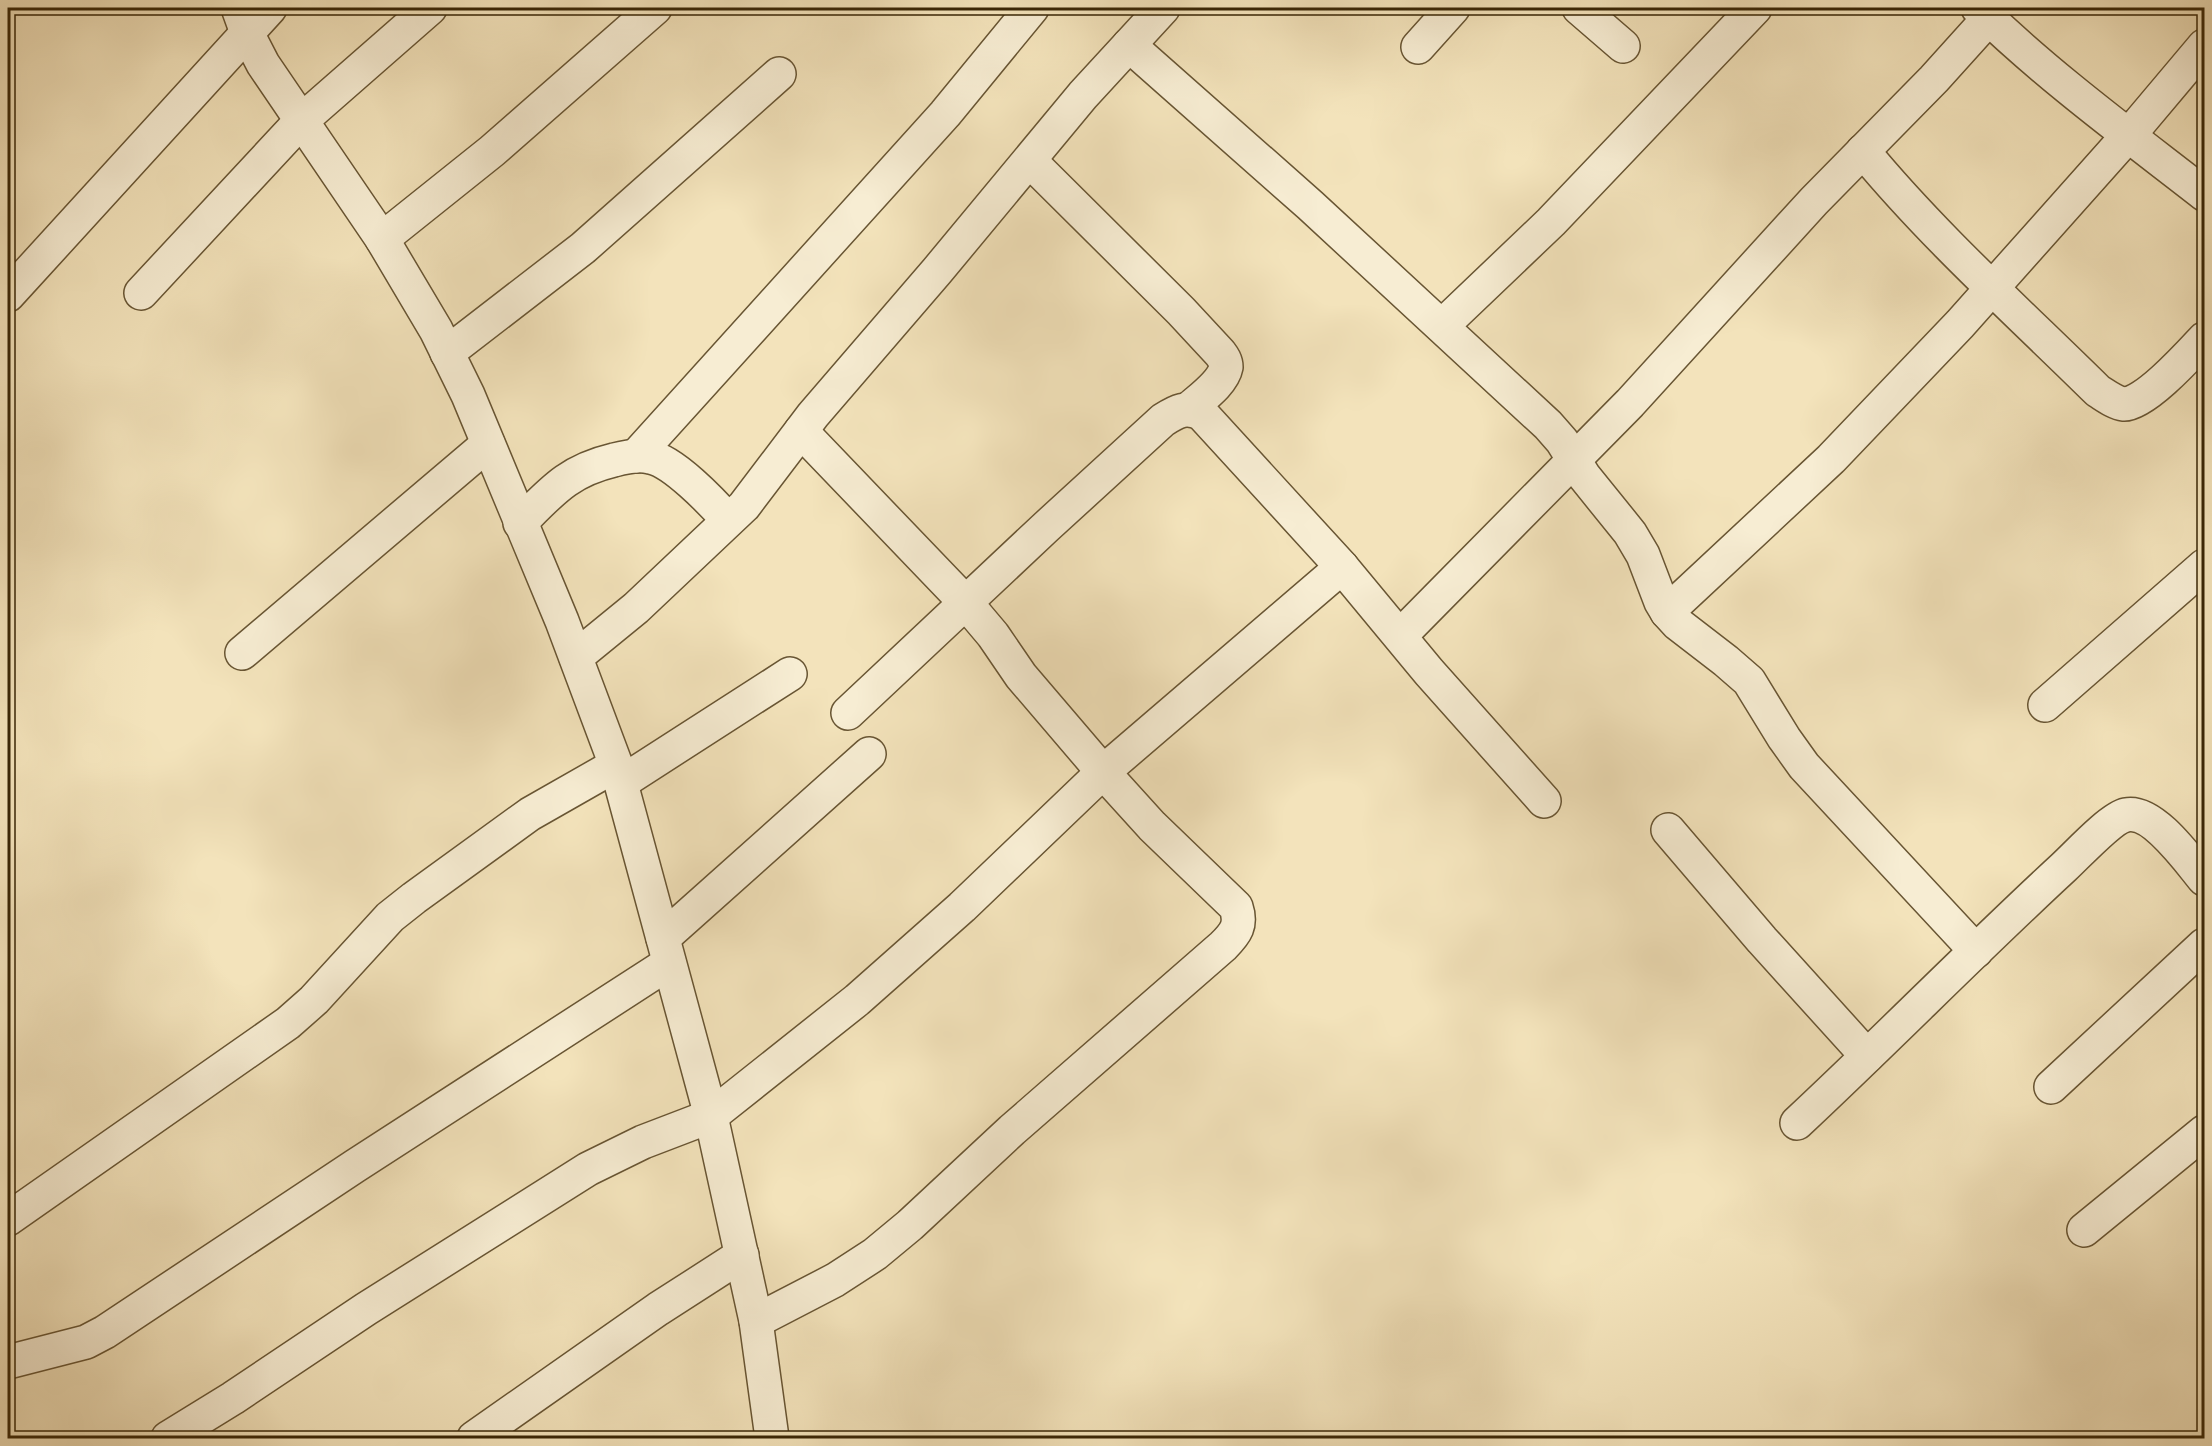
<svg xmlns="http://www.w3.org/2000/svg" width="2212" height="1446" font-family="'Gentium Book Plus',serif">
<style>
.lines{fill:none;stroke-linecap:round;stroke-linejoin:round}
.minor-casing{stroke:#685533;stroke-width:36}
.minor{stroke:#f7edd3;stroke-width:33}
</style>
<rect width="100%" height="100%" fill="#f3e3bb"/>
<filter id="stains"><feTurbulence type="fractalNoise" baseFrequency=".00333" numOctaves="4"/><feColorMatrix values="0 0 0 0 .2 0 0 0 0 .09 0 0 0 0 .02 0 0 0 .5 -.17"/></filter>
<radialGradient id="worn" r=".72"><stop offset=".6" stop-color="#630" stop-opacity="0"/><stop offset="1" stop-color="#630" stop-opacity=".3"/></radialGradient>
<g class="lines">
<g class="minor-casing">
<g id="minor">
<polyline points="238,8 247,33 263,64 382,239 436,330 468,395 562,621 616,765 711,1116 756,1321 772,1438"/>
<polyline points="1579,8 1623,46"/>
<path d="M1978,8c70,68 149,126 226,186"/>
<polyline points="1129,45 1310,205 1548,425 1562,441 1584,476 1630,533 1643,555 1661,602 1667,612 1678,624 1726,661 1749,681 1784,738 1804,766 1976,951"/>
<polyline points="1418,47 1453,8"/>
<path d="M1863,151c71,86 156,162 235,240 8,5 17,12 26,13 20,1 66,-50 80,-65"/>
<path d="M1030,161l151,150 39,42c3,4 6,8 6,14 -3,16 -25,31 -36,41"/>
<polyline points="382,239 492,151 655,8"/>
<polyline points="141,293 301,121 430,8"/>
<polyline points="8,295 270,8"/>
<polyline points="1442,326 1551,222 1755,8"/>
<polyline points="447,353 583,248 779,74"/>
<polyline points="636,456 945,114 1032,8"/>
<path d="M520,523c32,-32 48,-52 94,-63 11,-3 24,-6 36,-3 23,4 62,45 78,63"/>
<polyline points="1667,612 1831,459 1960,324 2140,122 2204,46"/>
<polyline points="1400,636 1630,403 1814,201 1934,79 1989,18"/>
<polyline points="242,653 488,444"/>
<polyline points="576,657 636,608 744,506 813,415 937,271 1083,95 1163,8"/>
<polyline points="2045,705 2204,566"/>
<path d="M848,713l198,-186 117,-107c14,-9 23,-14 39,-6l140,153 87,105 115,129"/>
<polyline points="622,782 790,674"/>
<polyline points="1668,830 1762,940 1867,1056"/>
<polyline points="663,938 869,754"/>
<polyline points="2051,1087 2204,945"/>
<path d="M1797,1123c90,-84 176,-172 267,-256 13,-12 47,-49 62,-52 27,-6 63,46 78,64"/>
<polyline points="8,1219 288,1023 314,1000 390,917 414,898 530,814 616,765"/>
<polyline points="2084,1230 2204,1132"/>
<path d="M756,1321l79,-41 40,-26 35,-29 102,-95 211,-184c13,-13 19,-21 13,-39l-84,-81 -49,-54 -82,-96 -28,-41 -27,-32 -165,-172"/>
<polyline points="8,1362 86,1342 105,1332 355,1166 669,963"/>
<polyline points="168,1438 233,1398 366,1309 588,1169 643,1142 711,1116 857,1000 962,907 1103,772 1342,567"/>
<polyline points="474,1438 658,1309 742,1255"/>
</g>
</g>
<use href="#minor" class="minor"/>
</g>
<rect width="2212" height="1446" fill="none" stroke="#f3e3bb" stroke-width="30"/>
<rect x="9" y="9" width="2194" height="1428" fill="none" stroke="#392606" stroke-width="3"/>
<rect x="15" y="15" width="2182" height="1416" fill="none" stroke="#392606" stroke-width="1.5"/>
<rect width="100%" height="100%" filter="url(#stains)"/>
<rect width="100%" height="100%" fill="url(#worn)"/>
</svg>
